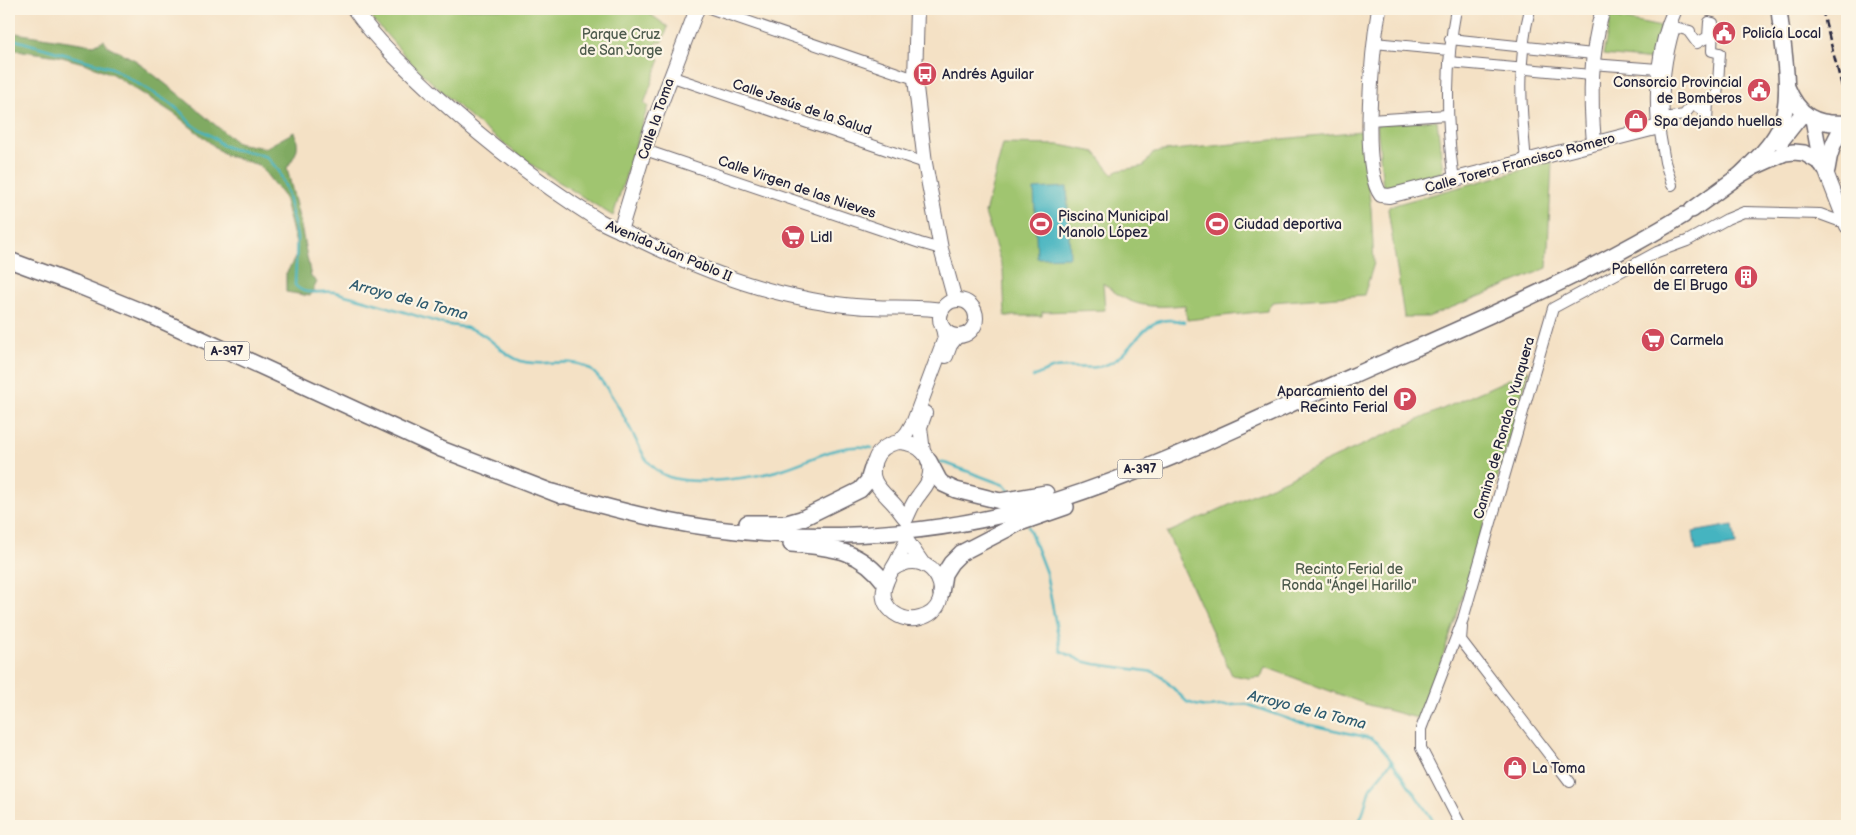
<svg xmlns="http://www.w3.org/2000/svg" width="1856" height="835" font-family="'Balsamiq Sans',sans-serif">
<style>
.green{fill:#a0c56f;stroke:#617455}
.forest{fill:#80aa62;stroke:#51664e}
.water{fill:#45b4c0;stroke:#346b7e}
.lines{fill:none;stroke-linecap:round;stroke-linejoin:round}
.stream{stroke:#45b4c0;stroke-width:2.5}
.street-casing{stroke:#6c656b;stroke-width:12}
.secondary-casing{stroke:#6c656b;stroke-width:16}
.primary-casing{stroke:#6c656b;stroke-width:18}
.street{stroke:#fff;stroke-width:10}
.secondary{stroke:#fff;stroke-width:14}
.primary{stroke:#fff;stroke-width:15}
.rail{stroke:#22223b;stroke-width:2.5;stroke-dasharray:8 4;stroke-linecap:butt}
.labels{text-anchor:middle;dominant-baseline:central;stroke-width:4.5;stroke-linejoin:round;paint-order:stroke}
.shield{fill:#fcf5e5;stroke:#63616e;stroke-width:1}
.shield-label{font-size:12px;font-weight:bold;fill:#22223b}
.poi-label{font-size:14px;fill:#22223b;stroke:#fcf5e5;text-anchor:start}
.park-label{font-size:14px;fill:#4e5b4d;stroke:#fcf5e5}
.street-label{font-size:14px;fill:#22223b;stroke:#fcf5e5}
.water-label{font-size:15px;font-style:italic;fill:#305c70;stroke:#fcf5e5}
</style>
<rect width="100%" height="100%" fill="#fcf5e5"/>
<filter id="ink" filterUnits="userSpaceOnUse"><feTurbulence type="fractalNoise" baseFrequency=".02" numOctaves="2"/><feDisplacementMap in="SourceGraphic" scale="10" xChannelSelector="R" yChannelSelector="G"/><feConvolveMatrix kernelMatrix="1 2 1 2 8 2 1 2 1" color-interpolation-filters="sRGB"/></filter>
<filter id="wash" filterUnits="userSpaceOnUse"><feTurbulence type="fractalNoise" baseFrequency=".0096" numOctaves="4" result="noise"/><feDisplacementMap in="SourceGraphic" scale="20" xChannelSelector="R" yChannelSelector="G"/><feGaussianBlur stdDeviation="1.12" result="paint"/><feColorMatrix in="noise" values="0 0 0 0 0 0 0 0 0 0 0 0 0 0 0 0 0 1.4 0 .05"/><feComposite in="paint" operator="in"/></filter>
<g filter="url(#wash)">
<rect width="100%" height="100%" fill="#f4e1c5"/>
<g class="green">
<polygon points="364,9 643,9 668,27 662,43 658,41 653,53 660,59 644,104 648,106 613,216 529,163 472,119 414,66"/>
<polygon points="1611,17 1661,27 1654,60 1603,55"/>
<polygon points="1437,120 1443,172 1383,187 1377,124"/>
<path d="M1361,131l10,78 3,54 -10,32 -92,7 -5,9 -80,9 -2,-15c-36,3 -53,3 -82,-22l2,27 -63,2v4h-37l-2,-46 -18,-57 18,-69 57,1 35,7 18,23 3,-4 28,-5 10,-14z"/>
<polygon points="1552,162 1547,268 1493,291 1428,317 1404,317 1388,209 1390,206"/>
<polygon points="1529,370 1458,612 1421,719 1368,705 1265,667 1261,677 1248,678 1232,675 1167,533"/>
</g>
<path class="forest" d="M9,32l85,13 10,-5 2,5 29,15 42,33 60,50 28,5 29,-16c7,16 2,22 -7,36l14,58 10,51 6,5 -7,14 -24,-4v-18l10,-18v-12l-12,-47 -25,-32 -34,-10 -49,-40 -64,-41 -25,-10 -29,-8 -49,-7z"/>
<g class="water">
<polygon points="1067,187 1070,257 1037,258 1034,189"/>
<polygon points="1733,525 1736,545 1696,551 1693,532"/>
</g>
<g class="lines">
<g class="stream">
<path d="M9,38l103,30 58,35 12,10 9,11 22,13 9,8 10,4 23,4 12,4 12,14 8,20 10,46 -2,48c10,12 25,5 39,7 5,1 10,3 15,4 31,8 61,18 91,27 11,3 24,3 34,7 18,7 28,25 47,31 22,7 47,-5 67,7 20,12 46,69 57,90 7,8 14,16 24,19 28,9 86,1 114,-8 30,-9 56,-27 89,-21"/>
<path d="M1033,377c7,-3 14,-7 22,-9 18,-3 40,4 57,-6 28,-16 30,-51 72,-40"/>
<polyline points="939,462 948,464 1004,485 1011,493"/>
<polyline points="1028,526 1046,573 1061,651 1082,661 1095,664 1154,672 1162,677 1187,702 1196,705 1206,707 1246,704 1297,722 1371,738 1377,742 1386,753 1437,826"/>
<polyline points="1356,826 1362,816 1370,788 1392,761"/>
</g>
</g>
</g>
<g filter="url(#ink)">
<g class="lines">
<g class="street-casing">
<g id="street">
<polyline points="712,9 915,79"/>
<path d="M1709,22l4,1 -1,28 8,2 -3,45h-7v3h-2l-1,20h-3l-1,-10 -10,-7 -9,11 -20,3c-2,-32 2,-61 11,-91l15,4 -1,1 8,11 11,-6z"/>
<polyline points="1450,39 1593,54"/>
<polyline points="1374,43 1449,50"/>
<polyline points="1449,62 1591,75"/>
<polyline points="1592,64 1658,69"/>
<polyline points="670,76 925,163"/>
<polyline points="1370,120 1447,115"/>
<polyline points="1659,127 1665,162 1672,185"/>
<polyline points="645,150 920,243 941,249"/>
<path d="M1526,161c-5,-51 -9,-102 4,-152"/>
<path d="M1454,181c-8,-58 -9,-115 2,-172"/>
<polyline points="1462,627 1461,640 1570,782"/>
<polyline points="1461,826 1421,748 1421,729 1463,619 1553,308 1657,252 1687,241 1727,219 1744,212 1820,214 1839,221 1845,219"/>
</g>
</g>
<g class="secondary-casing">
<g id="secondary">
<path d="M354,9c23,33 55,62 85,90 50,45 103,86 159,121 12,7 26,12 38,18 47,23 94,43 144,55 25,6 50,11 75,13 29,3 58,0 87,4"/>
<polyline points="917,9 915,79 925,163 941,249 955,300"/>
<path d="M1379,9c-6,36 -19,159 2,186l8,1 270,-69c-3,-41 -1,-80 16,-118"/>
<path d="M1594,143c-4,-46 -4,-90 9,-134"/>
<polyline points="1826,172 1847,226"/>
<polyline points="620,231 650,132 697,9"/>
<circle cx="958" cy="318" r="18"/>
<polyline points="946,356 950,345 957,336"/>
<path d="M899,442c19,1 36,15 30,36 -1,7 -6,11 -10,17 -6,7 -9,15 -13,24 -5,-5 -8,-11 -13,-16 -12,-13 -26,-23 -18,-43 4,-11 13,-16 24,-18z"/>
<polyline points="899,442 907,433 914,421 945,338 943,328"/>
<polyline points="923,452 920,427 925,413"/>
<path d="M893,569c42,-28 69,38 27,49 -10,3 -19,0 -26,-5 -18,-14 -9,-30 -1,-45 6,-9 9,-19 14,-27l16,23"/>
</g>
</g>
<g class="primary-casing">
<g id="primary">
<path d="M1787,87c12,29 28,38 59,36"/>
<polyline points="1813,119 1821,163 1824,168"/>
<polyline points="1780,142 1799,118 1805,114"/>
<path d="M1827,170c2,-18 7,-32 19,-47"/>
<path d="M1740,175c13,-13 29,-27 38,-44 17,-31 4,-87 1,-122"/>
<polyline points="1692,210 1740,175 1754,167 1785,153 1794,152 1804,153 1821,163"/>
<polyline points="9,260 74,284 143,312 441,449 562,496"/>
<polyline points="929,461 939,480 943,484 956,490 1000,501 1046,493"/>
<path d="M553,492c35,10 70,20 105,27 131,27 273,21 400,-19 102,-33 198,-81 295,-124 112,-50 227,-97 331,-161"/>
<polyline points="747,523 787,523 801,519 860,490 868,481 873,465"/>
<path d="M791,544c40,4 68,4 94,39"/>
<polyline points="941,593 944,574 951,563 961,553 1017,524 1066,507"/>
</g>
</g>
<use href="#street" class="street"/>
<use href="#secondary" class="secondary"/>
<use href="#primary" class="primary"/>
<polyline class="rail" points="1822,9 1847,106"/>
</g>
</g>
<defs>
<g id="civic-disc" transform="scale(1.25)"><circle r="9.5" fill="#d1495b" stroke="#fcf5e5"/><path d="M-.6-6.5H3V-4.5H.6V-3L4-1V1h2V6H-6V1h2V-1L-.6-3ZM-1.2 2.5V6h2.4V2.5Z" fill="#fff"/></g>
<g id="bus-disc" transform="scale(1.25)"><circle r="9.5" fill="#d1495b" stroke="#fcf5e5"/><path d="M-5-6H5V4H4V6H2V4H-2V6H-4V4H-5ZM-3.5-4V0h7V-4ZM-3.5 1.2v1.5H-2V1.2ZM2 1.2v1.5H3.5V1.2Z" fill="#fff"/></g>
<g id="shop-disc" transform="scale(1.25)"><circle r="9.5" fill="#d1495b" stroke="#fcf5e5"/><path d="M-5-2.5h2.3a2.7 3.5 0 0 1 5.4 0H5L5.5 6h-11ZM-1.5-2.5h3a1.5 2.3 0 0 0-3 0Z" fill="#fff"/></g>
<g id="stadium-disc" transform="scale(1.25)"><circle r="9.5" fill="#d1495b" stroke="#fcf5e5"/><path d="M0-5a6.5 5 0 1 0 0 10a6.5 5 0 1 0 0-10ZM-3.5-1.8h7v3.6h-7Z" fill="#fff"/></g>
<g id="supermarket-disc" transform="scale(1.25)"><circle r="9.5" fill="#d1495b" stroke="#fcf5e5"/><path d="M-6-5.5h2.5l.6 2H6L4.5 2H-2.5L-4.4-4H-6ZM-1.5 3.2a1.3 1.3 0 1 0 .1 0ZM3 3.2a1.3 1.3 0 1 0 .1 0Z" fill="#fff"/></g>
<g id="building-disc" transform="scale(1.25)"><circle r="9.5" fill="#d1495b" stroke="#fcf5e5"/><path d="M-4-6H4V6H1V3H-1V6H-4ZM-2.5-4.3h1.7v1.8h-1.7ZM.8-4.3h1.7v1.8H.8ZM-2.5-1h1.7V.8h-1.7ZM.8-1h1.7V.8H.8Z" fill="#fff"/></g>
<g id="parking-disc" transform="scale(1.25)"><circle r="9.5" fill="#d1495b" stroke="#fcf5e5"/><path d="M-3.5-5.5H1a3.5 3.5 0 0 1 0 7H-1V5.5H-3.5ZM-1-3.4V-.6H.8a1.4 1.4 0 0 0 0-2.8Z" fill="#fff"/></g>
</defs>
<g fill-rule="evenodd">
<use href="#civic-disc" x="1724" y="33"/>
<use href="#bus-disc" x="925" y="74"/>
<use href="#civic-disc" x="1759" y="90"/>
<use href="#shop-disc" x="1636" y="121"/>
<use href="#stadium-disc" x="1041" y="224"/>
<use href="#stadium-disc" x="1217" y="224"/>
<use href="#supermarket-disc" x="793" y="237"/>
<use href="#building-disc" x="1746" y="277"/>
<use href="#supermarket-disc" x="1653" y="340"/>
<use href="#parking-disc" x="1405" y="399"/>
<use href="#shop-disc" x="1515" y="768"/>
</g>
<g class="labels">
<g class="shield">
<rect x="204.5" y="341.5" width="45" height="19" rx="4"/>
<rect x="1117.5" y="459.5" width="45" height="19" rx="4"/>
</g>
<g class="shield-label">
<text x="227" y="351">A-397</text>
<text x="1140" y="469">A-397</text>
</g>
<g class="poi-label">
<text x="1742" y="33">Policía Local</text>
<text x="942" y="74">Andrés Aguilar</text>
<text x="1742" y="82" text-anchor="end">Consorcio Provincial<tspan x="1742" dy="16">de Bomberos</tspan></text>
<text x="1654" y="121">Spa dejando huellas</text>
<text x="1058" y="216">Piscina Municipal<tspan x="1058" dy="16">Manolo López</tspan></text>
<text x="1234" y="224">Ciudad deportiva</text>
<text x="810" y="237">Lidl</text>
<text x="1728" y="269" text-anchor="end">Pabellón carretera<tspan x="1728" dy="16">de El Brugo</tspan></text>
<text x="1670" y="340">Carmela</text>
<text x="1388" y="391" text-anchor="end">Aparcamiento del<tspan x="1388" dy="16">Recinto Ferial</tspan></text>
<text x="1532" y="768">La Toma</text>
</g>
<g class="park-label">
<text x="621" y="34">Parque Cruz<tspan x="621" dy="16">de San Jorge</tspan></text>
<text x="1349" y="569">Recinto Ferial de<tspan x="1349" dy="16">Ronda "Ángel Harillo"</tspan></text>
</g>
<g class="street-label">
<text transform="translate(802 107) rotate(19)">Calle Jesús de la Salud</text>
<text transform="translate(656 119) rotate(-71)">Calle la Toma</text>
<text transform="translate(1520 163) rotate(-15)">Calle Torero Francisco Romero</text>
<text transform="translate(797 187) rotate(19)">Calle Virgen de las Nieves</text>
<text transform="translate(669 251) rotate(23)">Avenida Juan Pablo II</text>
<text transform="translate(1504 428) rotate(-74)">Camino de Ronda a Yunquera</text>
</g>
<g class="water-label">
<text transform="translate(409 300) rotate(15)">Arroyo de la Toma</text>
<text transform="translate(1307 710) rotate(14)">Arroyo de la Toma</text>
</g>
</g>
<rect width="1856" height="835" fill="none" stroke="#fcf5e5" stroke-width="30"/>
</svg>
